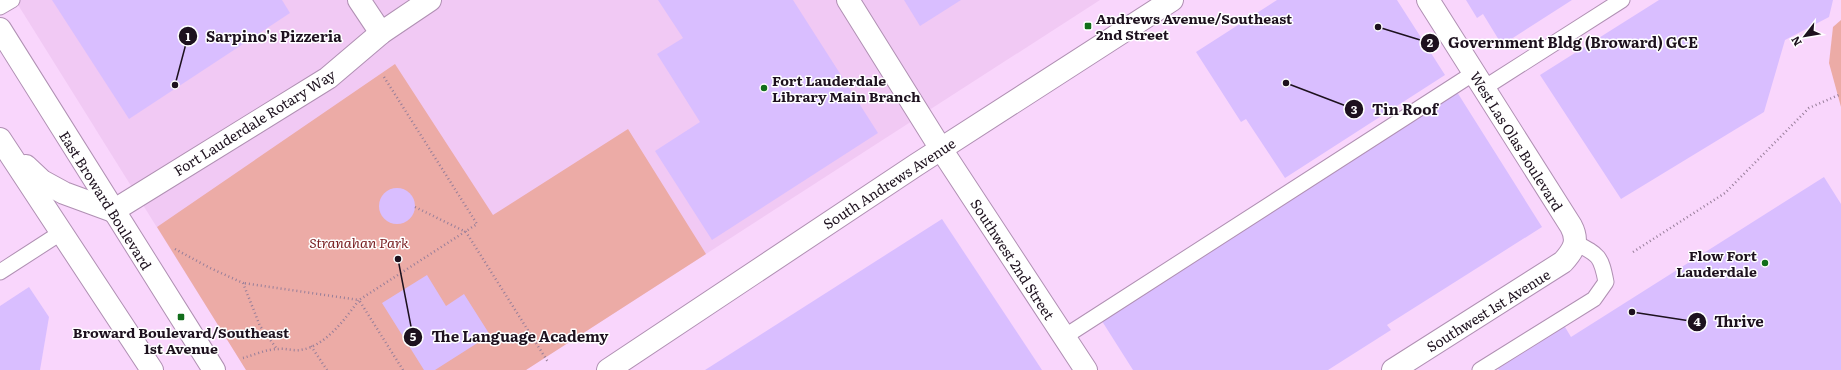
<svg xmlns="http://www.w3.org/2000/svg" width="1841" height="370" font-family="Literata,serif">
<style>
.built{fill:#f1c9f4}
.green{fill:#ecaba6}
.building{fill:#d9beff}
.lines{fill:none;stroke-linecap:round;stroke-linejoin:round}
.service-casing{stroke:#b090b3;stroke-width:17}
.minor-casing{stroke:#b090b3;stroke-width:24}
.secondary-casing{stroke:#b090b3;stroke-width:24}
.primary-casing{stroke:#b090b3;stroke-width:24}
.path{stroke:#977e99;stroke-width:2.5;stroke-dasharray:1 3;stroke-linecap:butt}
.service{stroke:#fff;stroke-width:15}
.minor{stroke:#fff;stroke-width:22}
.secondary{stroke:#fff;stroke-width:22}
.primary{stroke:#fff;stroke-width:22}
.poi-dot{fill:#126e1b;stroke:#fff;stroke-width:1.5}
.labels{text-anchor:middle;dominant-baseline:central;stroke-width:3;stroke-linejoin:round;paint-order:stroke}
.poi-label{font-size:14px;font-weight:bold;fill:#1d111e;stroke:#fff;text-anchor:start}
.street-label{font-size:14px;fill:#1d111e;stroke:#fff}
.park-label{font-size:14px;font-style:italic;fill:#781e21;stroke:#fff}
.leader{fill:none;stroke:#1d111e;stroke-width:1.5}
.callout-dot{fill:#1d111e;stroke:#fff;stroke-width:1.5}
.mark-label{font-size:12px;text-anchor:middle;font-weight:bold;fill:#fff}
.callout-label{font-size:15px;text-anchor:middle;font-weight:bold;fill:#1d111e;stroke:#fff;stroke-width:3;stroke-linejoin:round;paint-order:stroke}
</style>
<rect width="100%" height="100%" fill="#f9d6fc"/>
<polygon class="built" points="15,0 1100,0 526,370 246,370"/>
<g class="green">
<polygon points="1841,20 1841,107 1829,63 1833,27"/>
<polygon points="395,64 493,215 628,129 706,254 526,370 246,370 157,227"/>
</g>
<g class="building">
<polygon points="52,0 282,0 290,13 129,119"/>
<polygon points="658,0 793,0 878,133 712,240 655,151 700,122 657,54 683,38"/>
<polygon points="904,0 961,0 920,26"/>
<polygon points="1277,0 1397,0 1445,75 1285,178 1246,119 1241,122 1196,52"/>
<polygon points="1466,0 1572,0 1502,45 1483,14 1477,18"/>
<polygon points="1659,0 1833,0 1829,17 1785,40 1764,112 1621,199 1540,75"/>
<polygon points="1457,92 1542,227 1387,325 1391,330 1328,370 1133,370 1100,318"/>
<polygon points="1824,177 1841,204 1841,370 1499,370 1495,364 1562,322 1571,337"/>
<circle cx="397" cy="206" r="18"/>
<polygon points="942,219 1042,370 705,370"/>
<polygon points="427,275 446,306 464,294 490,335 435,370 424,370 382,303"/>
<polygon points="29,287 49,317 40,370 0,370 0,306"/>
</g>
<g class="lines">
<g class="service-casing">
<g id="service">
<polyline points="0,7 12,0"/>
<polyline points="1484,88 1622,0"/>
<polyline points="0,272 62,232"/>
<polyline points="1064,337 1474,73"/>
<path d="M1480,370l114,-71 12,-17c-5,-26 -7,-27 -30,-39"/>
</g>
</g>
<g class="minor-casing">
<g id="minor">
<polyline points="359,0 381,33"/>
<polyline points="848,0 941,149 1086,370"/>
<polyline points="113,211 328,78 381,33 430,0"/>
<path d="M1393,370l170,-108c11,-12 16,-21 8,-36l-143,-226"/>
</g>
</g>
<g class="secondary-casing">
<polyline id="secondary" points="608,370 916,165 1172,0"/>
</g>
<g class="primary-casing">
<g id="primary">
<polyline points="0,29 214,370"/>
<polyline points="0,139 152,370"/>
<polyline points="26,166 42,181 64,193 113,211"/>
</g>
</g>
<g class="path">
<polyline points="384,77 477,224 359,300 403,370"/>
<polyline points="415,207 466,232 548,362"/>
<polyline points="175,249 210,268 243,283 260,326 277,349"/>
<polyline points="1633,252 1725,193 1809,108 1841,94"/>
<polyline points="311,346 327,370"/>
<path d="M243,358c11,-3 24,-9 35,-9 7,-1 15,2 22,1 25,-3 45,-31 59,-50l-116,-17"/>
</g>
<use href="#service" class="service"/>
<use href="#minor" class="minor"/>
<use href="#secondary" class="secondary"/>
<use href="#primary" class="primary"/>
</g>
<g class="poi-dot">
<rect x="1084" y="22" width="8" height="8" rx="2"/>
<circle cx="764" cy="88" r="4"/>
<circle cx="1765" cy="263" r="4"/>
<rect x="177" y="313" width="8" height="8" rx="2"/>
</g>
<g class="labels">
<g class="poi-label">
<text x="1096" y="18">Andrews Avenue/Southeast<tspan x="1096" dy="16">2nd Street</tspan></text>
<text x="772" y="80">Fort Lauderdale<tspan x="772" dy="16">Library Main Branch</tspan></text>
<text x="1757" y="255" text-anchor="end">Flow Fort<tspan x="1757" dy="16">Lauderdale</tspan></text>
<text x="181" y="332" text-anchor="middle">Broward Boulevard/Southeast<tspan x="181" dy="16">1st Avenue</tspan></text>
</g>
<g class="street-label">
<text transform="translate(254 122) rotate(-32)">Fort Lauderdale Rotary Way</text>
<text transform="translate(1517 141) rotate(58)">West Las Olas Boulevard</text>
<text transform="translate(889 183) rotate(-33)">South Andrews Avenue</text>
<text transform="translate(106 200) rotate(58)">East Broward Boulevard</text>
<text transform="translate(1013 259) rotate(57)">Southwest 2nd Street</text>
<text transform="translate(1488 310) rotate(-32)">Southwest 1st Avenue</text>
</g>
<g class="park-label">
<text x="359" y="242">Stranahan Park</text>
</g>
</g>
<path class="leader" d="M175 85L188 36M1378 27L1430 43M1286 83L1354 109M1632 312L1697 322M398 259L413 337"/>
<g class="callout-dot">
<circle cx="175" cy="85" r="4"/>
<circle cx="1378" cy="27" r="4"/>
<circle cx="1286" cy="83" r="4"/>
<circle cx="1632" cy="312" r="4"/>
<circle cx="398" cy="259" r="4"/>
<circle cx="188" cy="36" r="10"/>
<circle cx="1430" cy="43" r="10"/>
<circle cx="1354" cy="109" r="10"/>
<circle cx="1697" cy="322" r="10"/>
<circle cx="413" cy="337" r="10"/>
</g>
<g class="mark-label">
<text x="188" y="41">1</text>
<text x="1430" y="47">2</text>
<text x="1354" y="114">3</text>
<text x="1697" y="326">4</text>
<text x="413" y="341">5</text>
</g>
<g class="callout-label">
<text x="274" y="42">Sarpino's Pizzeria</text>
<text x="1573" y="48">Government Bldg (Broward) GCE</text>
<text x="1405" y="115">Tin Roof</text>
<text x="1739" y="327">Thrive</text>
<text x="520" y="342">The Language Academy</text>
</g>
<g transform="translate(1805 36) rotate(239)" stroke="#ffffff" stroke-width="3" paint-order="stroke">
<path d="M0-3L7 15L0 10L-7 15Z" fill="#1d111e"/>
<text y="-6" font-size="11" font-weight="bold" text-anchor="middle" fill="#1d111e">N</text>
</g>
</svg>
